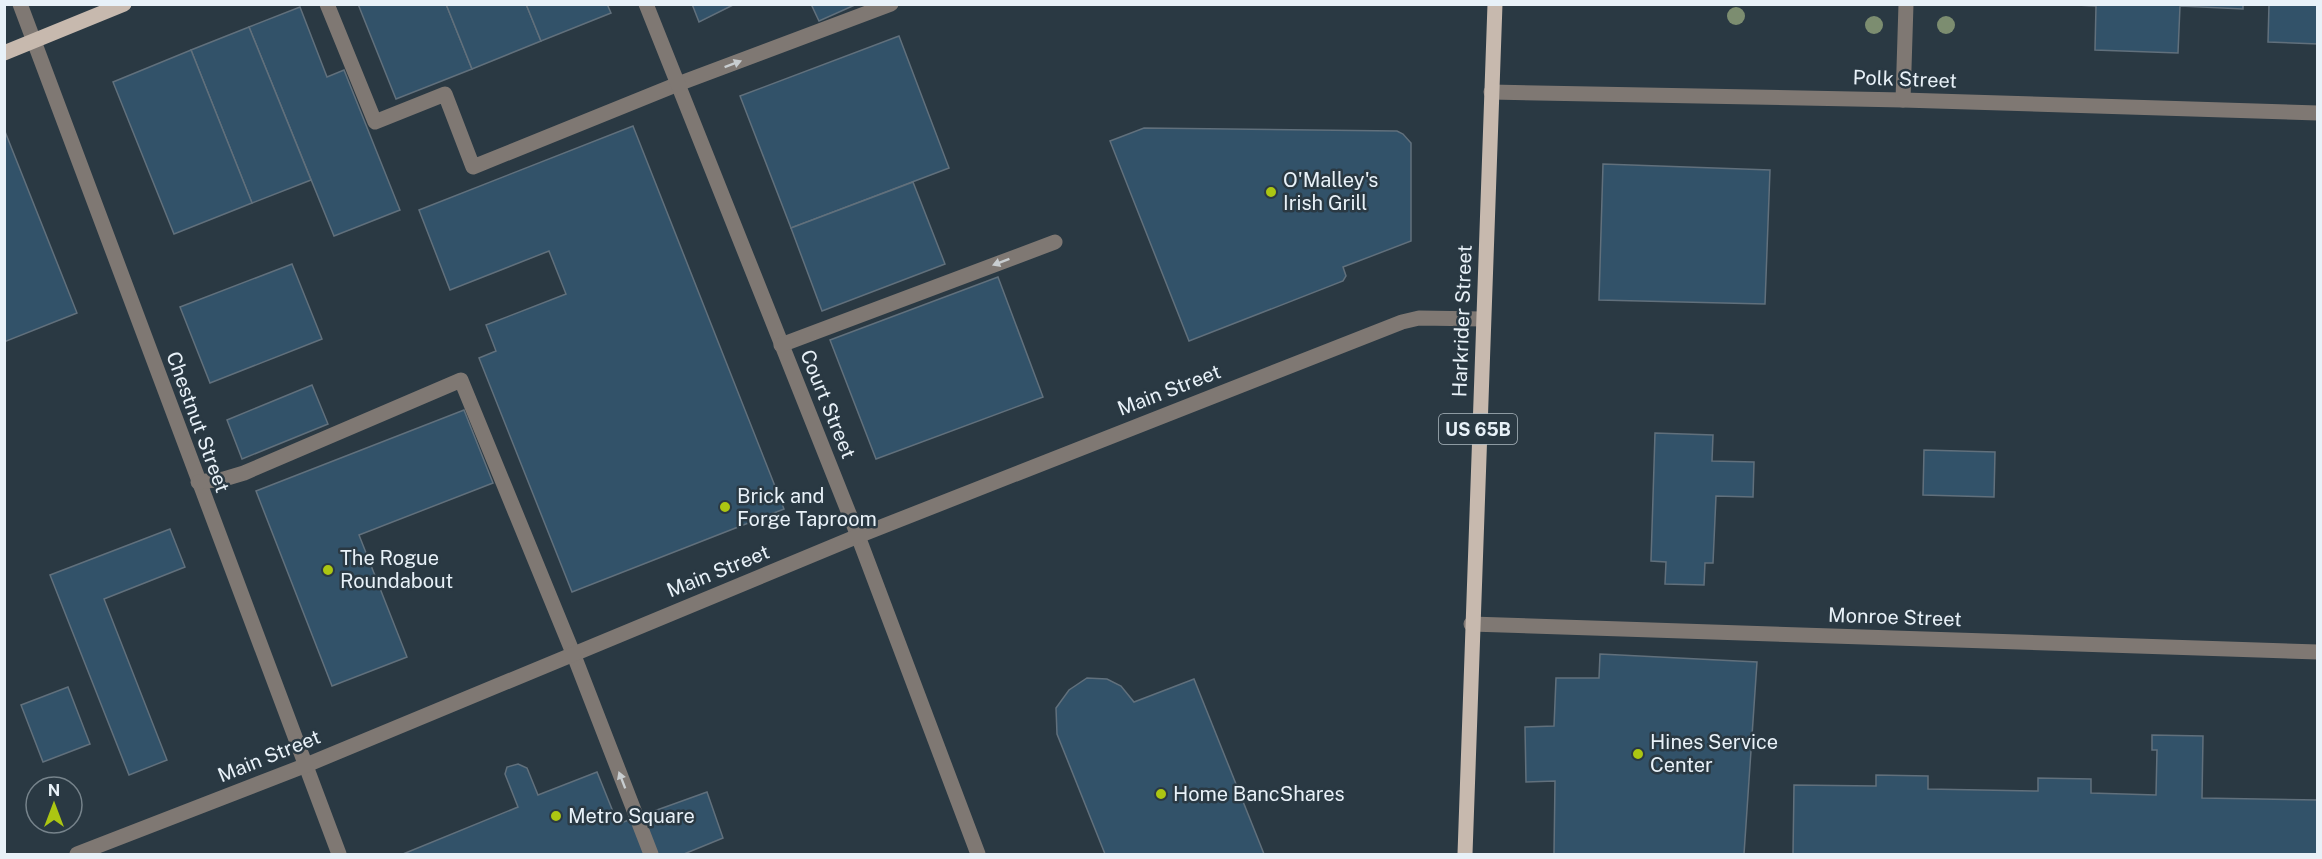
<svg xmlns="http://www.w3.org/2000/svg" width="2322" height="859" font-family="'Public Sans',sans-serif">
<style>
.building{fill:#325269;stroke:#61707c;stroke-width:1.5}
.lines{fill:none;stroke-linecap:round;stroke-linejoin:round}
.minor{stroke:#7f7873;stroke-width:15}
.major{stroke:#c7b9ae;stroke-width:15}
.tree{fill:#7c8d70}
.oneway{fill:#c8cdd0}
.poi-dot{fill:#acc612;stroke:#2a3943;stroke-width:2}
.labels{text-anchor:middle;dominant-baseline:central;stroke-width:5;stroke-linejoin:round;paint-order:stroke}
.shield{fill:#2a3943;stroke:#afbac2;stroke-width:1.5}
.shield-label{font-size:18px;font-weight:bold;fill:#e8f1f8}
.street-label{font-size:20px;fill:#e8f1f8;stroke:#2a3943}
.poi-label{font-size:20px;fill:#e8f1f8;stroke:#2a3943;text-anchor:start}
</style>
<rect width="100%" height="100%" fill="#2a3943"/>
<g class="building">
<polygon points="358,4 446,4 472,69 396,99"/>
<polygon points="446,4 526,4 541,41 472,69"/>
<polygon points="526,4 607,4 611,13 541,41"/>
<polygon points="692,4 735,4 699,22"/>
<polygon points="811,4 857,4 819,21"/>
<polygon points="2057,4 2243,4 2243,9 2180,6 2178,53 2095,50 2096,6"/>
<polygon points="2269,4 2318,4 2318,44 2268,42"/>
<polygon points="300,7 327,77 344,70 400,210 334,236 249,27"/>
<polygon points="249,27 311,180 252,203 191,50"/>
<polygon points="899,36 949,168 791,228 740,96"/>
<polygon points="191,50 252,203 174,234 113,82"/>
<polygon points="633,126 784,509 572,592 479,358 496,351 486,325 566,294 549,251 450,290 419,210"/>
<polygon points="1144,128 1397,131 1403,134 1411,143 1411,241 1343,267 1346,276 1343,281 1189,341 1110,141"/>
<polygon points="4,129 77,313 4,342"/>
<polygon points="1603,164 1770,170 1765,304 1599,300"/>
<polygon points="913,182 945,264 822,311 791,228"/>
<polygon points="292,264 322,339 210,383 180,307"/>
<polygon points="998,277 1043,397 876,459 830,340"/>
<polygon points="312,385 328,424 242,459 227,420"/>
<polygon points="464,410 493,483 359,535 407,657 332,686 256,491"/>
<polygon points="1655,433 1713,435 1712,461 1754,462 1753,497 1716,496 1713,563 1705,563 1704,585 1665,584 1666,562 1651,561"/>
<polygon points="1924,450 1995,452 1994,497 1923,495"/>
<polygon points="170,529 185,567 104,599 167,760 129,775 50,575"/>
<polygon points="1600,654 1757,662 1744,854 1554,854 1555,781 1526,782 1525,727 1554,726 1556,678 1599,678"/>
<polygon points="1087,678 1107,679 1121,686 1134,702 1194,679 1264,854 1105,854 1057,734 1056,708 1069,690"/>
<polygon points="68,687 90,744 43,762 21,705"/>
<polygon points="2152,735 2203,736 2202,798 2318,800 2318,854 1793,854 1794,785 1876,786 1876,775 1928,776 1928,789 2038,791 2038,778 2091,779 2091,793 2156,795 2157,750 2152,750"/>
<polygon points="518,764 527,768 538,795 597,772 618,824 707,792 723,838 684,854 403,854 518,807 505,774 507,767"/>
</g>
<g class="lines">
<g class="minor">
<polyline points="20,4 339,854"/>
<polyline points="327,4 375,122 445,94 473,167 678,84 891,4"/>
<polyline points="646,4 858,536 978,854"/>
<polyline points="1491,92 1903,100 2318,113"/>
<polyline points="1903,100 1906,4"/>
<polyline points="781,345 1055,242"/>
<polyline points="198,482 224,479 244,473 461,380 573,653 651,854"/>
<polyline points="1471,624 2318,652"/>
<polyline points="77,854 304,766 858,536 1402,322 1419,318 1483,319"/>
</g>
<g class="major">
<polyline points="4,53 124,4"/>
<polyline points="1465,854 1495,4"/>
</g>
</g>
<g class="tree">
<circle cx="1736" cy="16" r="9"/>
<circle cx="1874" cy="25" r="9"/>
<circle cx="1946" cy="25" r="9"/>
</g>
<defs><path id="oneway-solid" d="M-6-.8H1V-3.2L6.5 0L1 3.2V.8H-6Z" transform="scale(1.5)"/></defs>
<g class="oneway">
<use href="#oneway-solid" transform="translate(733 64) rotate(-21)"/>
<use href="#oneway-solid" transform="translate(1001 262) rotate(159)"/>
<use href="#oneway-solid" transform="translate(622 780) rotate(-111)"/>
</g>
<g class="poi-dot">
<circle cx="1271" cy="192" r="6"/>
<circle cx="725" cy="507" r="6"/>
<circle cx="328" cy="570" r="6"/>
<circle cx="1638" cy="754" r="6"/>
<circle cx="1161" cy="794" r="6"/>
<circle cx="556" cy="816" r="6"/>
</g>
<g class="labels">
<rect class="shield" x="1439" y="414" width="78" height="30" rx="4.5"/>
<g class="shield-label">
<text x="1478" y="429">US 65B</text>
</g>
<g class="street-label">
<text transform="translate(1905 79) rotate(2)">Polk Street</text>
<text transform="translate(1462 321) rotate(-88)">Harkrider Street</text>
<text transform="translate(1169 390) rotate(-21)">Main Street</text>
<text transform="translate(828 404) rotate(68)">Court Street</text>
<text transform="translate(198 422) rotate(70)">Chestnut Street</text>
<text transform="translate(718 571) rotate(-22)">Main Street</text>
<text transform="translate(1895 617) rotate(2)">Monroe Street</text>
<text transform="translate(269 756) rotate(-22)">Main Street</text>
</g>
<g class="poi-label">
<text x="1283" y="180">O'Malley's<tspan x="1283" dy="23">Irish Grill</tspan></text>
<text x="737" y="496">Brick and<tspan x="737" dy="23">Forge Taproom</tspan></text>
<text x="340" y="558">The Rogue<tspan x="340" dy="23">Roundabout</tspan></text>
<text x="1650" y="742">Hines Service<tspan x="1650" dy="23">Center</tspan></text>
<text x="1173" y="794">Home BancShares</text>
<text x="568" y="816">Metro Square</text>
</g>
</g>
<rect width="2322" height="859" fill="none" stroke="#e8f1f8" stroke-width="12"/>
<g transform="translate(54 805)"><circle r="28" fill="#2a3943" stroke="#76838b" stroke-width="1.5"/>
<path d="M0-4.5L10 22L0 15L-10 22Z" fill="#acc612"/>
<text y="-9" font-size="16" font-weight="bold" text-anchor="middle" fill="#e8f1f8">N</text>
</g>
</svg>
